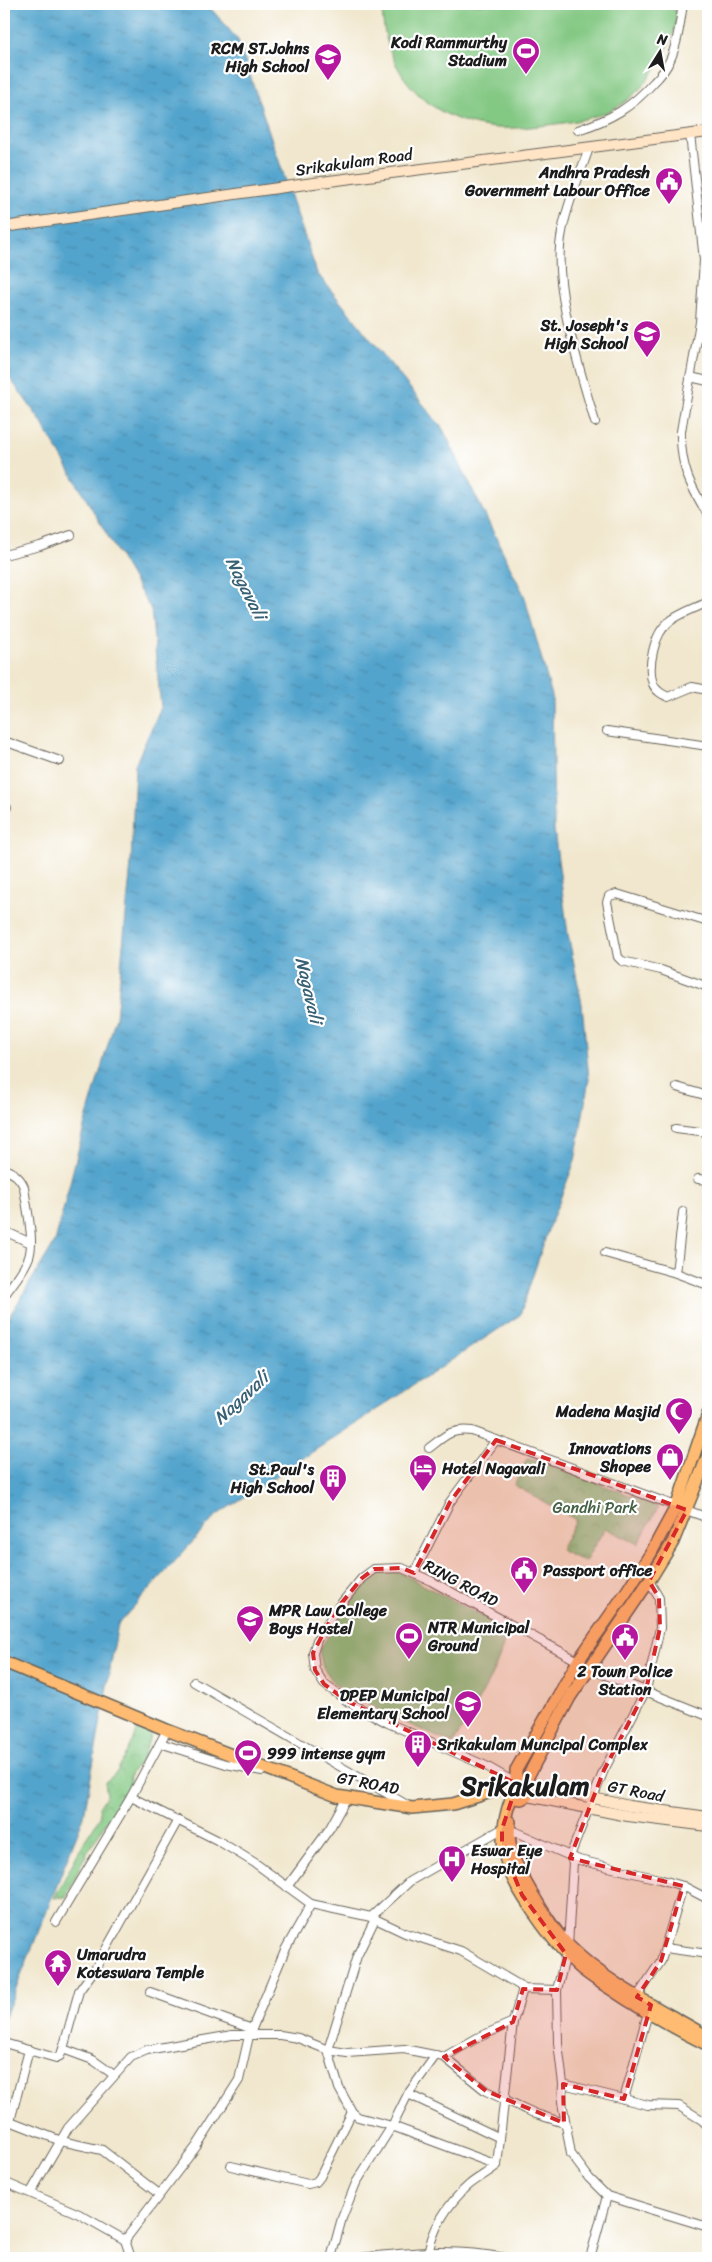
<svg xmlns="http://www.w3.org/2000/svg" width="712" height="2262" font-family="Sriracha,sans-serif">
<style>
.park{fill:url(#park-crowns);stroke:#507250}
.garden{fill:#83c883;stroke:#507250}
.water{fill:url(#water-ripples);stroke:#386074}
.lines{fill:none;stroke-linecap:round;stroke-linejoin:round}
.street-casing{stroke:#67635a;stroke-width:10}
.secondary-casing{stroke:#67635a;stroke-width:12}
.primary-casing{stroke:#67635a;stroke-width:14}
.street{stroke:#fff;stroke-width:8}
.secondary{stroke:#ffe4c6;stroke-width:10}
.primary{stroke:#ffbb71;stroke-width:11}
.marked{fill:#d62828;fill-opacity:0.2;stroke:#d62828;stroke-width:4;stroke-dasharray:10 6;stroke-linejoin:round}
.labels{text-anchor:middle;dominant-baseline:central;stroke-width:4.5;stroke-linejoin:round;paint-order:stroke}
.poi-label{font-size:16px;font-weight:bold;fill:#1c1c1c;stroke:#fff;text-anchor:end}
.street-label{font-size:16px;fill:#1c1c1c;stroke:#fff}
.park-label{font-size:16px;fill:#456145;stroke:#fff}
.water-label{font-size:18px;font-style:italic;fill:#386074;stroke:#fff}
.town-label{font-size:26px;font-weight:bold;fill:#1c1c1c;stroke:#fff}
</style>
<defs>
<pattern id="park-crowns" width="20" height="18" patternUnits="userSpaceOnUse" patternTransform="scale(1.25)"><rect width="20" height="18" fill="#83c883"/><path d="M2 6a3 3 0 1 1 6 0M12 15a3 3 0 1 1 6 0" fill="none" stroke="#71ab71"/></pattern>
<pattern id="water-ripples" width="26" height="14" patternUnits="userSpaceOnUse" patternTransform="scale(1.25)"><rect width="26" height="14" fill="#53a4cd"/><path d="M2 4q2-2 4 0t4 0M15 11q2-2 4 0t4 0" fill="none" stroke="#4485a6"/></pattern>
</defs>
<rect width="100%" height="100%" fill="#fff"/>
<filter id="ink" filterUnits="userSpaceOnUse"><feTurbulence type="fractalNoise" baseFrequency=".02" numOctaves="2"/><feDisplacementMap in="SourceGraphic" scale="10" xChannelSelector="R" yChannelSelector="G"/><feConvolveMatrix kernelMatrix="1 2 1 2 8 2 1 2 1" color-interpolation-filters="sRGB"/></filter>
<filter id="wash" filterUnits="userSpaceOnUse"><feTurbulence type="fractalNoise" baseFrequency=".0096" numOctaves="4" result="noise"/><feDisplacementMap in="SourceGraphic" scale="20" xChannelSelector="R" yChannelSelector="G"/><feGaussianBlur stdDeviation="1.12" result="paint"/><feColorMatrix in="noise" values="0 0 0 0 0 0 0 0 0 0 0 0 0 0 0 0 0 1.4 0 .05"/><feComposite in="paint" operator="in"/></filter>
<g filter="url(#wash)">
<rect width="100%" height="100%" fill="#f1e7ce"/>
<g class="park">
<polygon points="527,1459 541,1462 659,1506 638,1544 605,1528 585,1562 560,1550 576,1520 514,1485"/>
<path d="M138,1729l13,4c-3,8 -4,17 -8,24 -5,11 -17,14 -12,28l-7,16h-3l-7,14 -7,5 -25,42 -16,35 -12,1 31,-58 15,-23 -1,-10 8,-12 -2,-13 12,-10z"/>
</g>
<g class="garden">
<path d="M382,4h292c1,6 3,13 2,18 -5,26 -28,64 -50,79 -23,17 -52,21 -79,24 -15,2 -33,4 -49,3 -69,-5 -116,-55 -116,-124z"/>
<path d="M381,1571l18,1 92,49 14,11c0,29 -37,85 -52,112l-67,-30 -51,-29 -12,-17 -4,-17c17,-29 34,-61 62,-80z"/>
</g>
<polygon class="water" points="4,4 207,4 238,40 317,273 443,429 524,595 552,696 554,830 568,934 582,1004 589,1079 575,1161 548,1230 520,1315 217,1515 118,1624 84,1816 4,2019 4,1325 55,1242 85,1123 116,1017 131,864 135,765 161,707 151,610 40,420 4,370"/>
</g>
<g filter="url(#ink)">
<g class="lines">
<g class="street-casing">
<g id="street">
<polyline points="707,4 708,4"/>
<path d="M578,130c33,-11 53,-22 76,-48 6,-6 13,-15 16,-22 8,-17 10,-38 13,-56"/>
<path d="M690,134l14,126 -4,62 -19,109c-1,36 9,54 27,84"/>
<path d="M589,148c-9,27 -22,55 -27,84 -11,53 18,137 33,190"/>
<polyline points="690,377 708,381"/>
<polyline points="4,555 40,546 71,535"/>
<path d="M708,602c-12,6 -28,11 -39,20 -15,11 -22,45 -16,62 3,7 9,10 15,13l24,-10 16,3"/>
<polyline points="607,731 708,746"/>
<polyline points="4,741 60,761"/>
<polyline points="4,806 7,807"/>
<polyline points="708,922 617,894 609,896 607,902 618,957 622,961 661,970 708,987"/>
<polyline points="677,1087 708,1096"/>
<polyline points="676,1128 708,1132"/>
<path d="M4,1169c10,4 16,8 20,18 2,19 11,52 5,70 -5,14 -17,27 -25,39"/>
<polyline points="698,1179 708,1180"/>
<polyline points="4,1231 31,1243"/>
<polyline points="605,1253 676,1273 708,1285"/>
<polyline points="676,1273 683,1212"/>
<path d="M429,1448c16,-12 22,-20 43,-17l236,87"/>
<polyline points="414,1573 450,1502 496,1440"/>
<polyline points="588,1668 708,1716"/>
<polyline points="194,1682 407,1805"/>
<polyline points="160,1743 226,1764 262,1771"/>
<polyline points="514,1782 486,1766 388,1723 347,1701 324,1684 315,1670 313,1653 317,1640 335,1611 362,1578 374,1569 402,1568 431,1581 578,1661"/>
<polyline points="131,1797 217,1840 255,1863 311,1904 371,1917 405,1933 461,1951 519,1985 523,1989 557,1990"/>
<polyline points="509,1829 579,1860 659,1879 683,1886 708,1899"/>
<polyline points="287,1887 330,1828 347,1797"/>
<polyline points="371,1917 410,1881 502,1829"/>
<polyline points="375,1919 357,1956 328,2050 347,2053 404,2049 444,2057 477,2038 513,2022"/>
<polyline points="56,1922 131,1797 167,1730"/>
<polyline points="568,1945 573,1862 570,1856 604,1770 646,1690 660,1628 659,1598 649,1581"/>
<polyline points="665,1948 708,1954"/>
<polyline points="566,1954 557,1990 558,2043 563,2084 562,2102 571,2154 589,2178 607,2196 708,2227"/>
<polyline points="150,1992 252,2029"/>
<polyline points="637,1997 661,1961 683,1886"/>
<polyline points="4,2043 56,2058 60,2056 63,2049 93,2060 114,2075"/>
<polyline points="63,2049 79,1991 95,1969 178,1820"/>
<polyline points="444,2057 486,2091 536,2114 564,2123"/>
<polyline points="563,2084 648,2105 679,2106 702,2120 708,2126"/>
<polyline points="408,2094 500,2138"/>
<polyline points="624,2099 649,2009"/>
<polyline points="10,2121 29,2050"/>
<polyline points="4,2122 10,2121 61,2141 102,2150 159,2194"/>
<polyline points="231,2166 308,2184 316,2182 320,2177 352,2112"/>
<polyline points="4,2182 79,2214 125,2240 196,2147 239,2080 249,2036 285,1950 311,1904"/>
<polyline points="31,2192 68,2128 131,2057 147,2050 232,2035 280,2035 298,2038 328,2050 339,2088 352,2112 358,2117 392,2126 497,2165 513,2022 523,1989"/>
<polyline points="125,2240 131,2258"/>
<polyline points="331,2258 342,2218 356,2183 392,2126 408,2094 436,2055"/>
<path d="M361,2258c49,-6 96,-10 144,0"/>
<path d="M428,2258c2,-27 20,-55 41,-73 8,-7 19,-12 28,-20"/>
<polyline points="590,2258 607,2196"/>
</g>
</g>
<g class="secondary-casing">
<g id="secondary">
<polyline points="4,227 306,184 708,132"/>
<polyline points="528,1787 549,1788 629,1806 708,1817"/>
<polyline points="527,1796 628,1816 708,1826"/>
</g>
</g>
<g class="primary-casing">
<g id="primary">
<polyline points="4,1662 167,1730 337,1796 412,1808 453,1804 510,1786"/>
<polyline points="516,1780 525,1782 528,1787 527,1796 521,1799 515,1798 510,1790 516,1780 516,1770 578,1661 627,1591 651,1553 677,1505 708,1414"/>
<polyline points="525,1782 570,1697 649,1581 673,1542 708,1455"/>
<path d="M512,1796c-18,47 -8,74 20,114 13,19 26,37 43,53 10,10 22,17 34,25 32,22 65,40 99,57"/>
<path d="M510,1822c-4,27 7,45 20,68 11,18 23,40 39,56 39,39 92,63 139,91"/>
</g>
</g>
<use href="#street" class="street"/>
<use href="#secondary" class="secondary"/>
<use href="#primary" class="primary"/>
</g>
</g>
<path class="marked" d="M496,1440l191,70 -38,71 10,17 1,30 -14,62 -42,80 -34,88 113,28 -22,75 -24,36 14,8 -27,94 -61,-15 1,39 -78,-32 -42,-34 69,-35 10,-33 34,1 9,-36 -44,-59 -20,-49v-17l15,-45 -170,-83 -23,-17 -9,-14 -2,-17 22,-42 27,-33 12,-9 28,-1 12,5 36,-71z"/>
<defs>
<g id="stadium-pin" transform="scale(1.4375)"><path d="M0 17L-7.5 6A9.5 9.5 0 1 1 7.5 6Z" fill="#b5179e" stroke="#fff"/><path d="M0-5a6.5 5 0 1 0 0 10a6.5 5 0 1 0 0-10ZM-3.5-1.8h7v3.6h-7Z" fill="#fff"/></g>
<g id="school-pin" transform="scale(1.4375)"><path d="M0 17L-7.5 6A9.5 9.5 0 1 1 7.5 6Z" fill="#b5179e" stroke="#fff"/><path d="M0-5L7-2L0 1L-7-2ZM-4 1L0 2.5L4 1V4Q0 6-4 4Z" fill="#fff"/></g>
<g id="civic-pin" transform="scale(1.4375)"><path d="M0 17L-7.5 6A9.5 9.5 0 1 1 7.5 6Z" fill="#b5179e" stroke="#fff"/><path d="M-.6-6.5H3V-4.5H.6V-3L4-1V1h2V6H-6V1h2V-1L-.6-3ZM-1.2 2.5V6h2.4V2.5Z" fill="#fff"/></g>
<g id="mosque-pin" transform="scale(1.4375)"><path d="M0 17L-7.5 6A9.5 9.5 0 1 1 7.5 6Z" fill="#b5179e" stroke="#fff"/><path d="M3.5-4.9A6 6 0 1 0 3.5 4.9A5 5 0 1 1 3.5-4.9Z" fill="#fff"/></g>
<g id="shop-pin" transform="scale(1.4375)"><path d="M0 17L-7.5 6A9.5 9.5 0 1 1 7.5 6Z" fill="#b5179e" stroke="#fff"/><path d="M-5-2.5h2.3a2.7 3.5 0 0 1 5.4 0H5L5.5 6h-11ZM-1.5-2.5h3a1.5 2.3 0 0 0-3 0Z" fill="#fff"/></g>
<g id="hotel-pin" transform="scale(1.4375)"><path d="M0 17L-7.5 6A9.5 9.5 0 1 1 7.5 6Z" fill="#b5179e" stroke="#fff"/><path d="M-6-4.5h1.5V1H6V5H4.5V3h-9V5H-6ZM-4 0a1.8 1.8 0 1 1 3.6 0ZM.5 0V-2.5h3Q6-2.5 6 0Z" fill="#fff"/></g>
<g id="building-pin" transform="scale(1.4375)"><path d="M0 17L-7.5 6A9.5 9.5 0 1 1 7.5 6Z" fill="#b5179e" stroke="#fff"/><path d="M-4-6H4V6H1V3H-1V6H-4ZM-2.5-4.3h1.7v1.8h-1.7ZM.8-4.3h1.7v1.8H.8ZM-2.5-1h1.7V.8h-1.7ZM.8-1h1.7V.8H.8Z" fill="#fff"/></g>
<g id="university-pin" transform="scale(1.4375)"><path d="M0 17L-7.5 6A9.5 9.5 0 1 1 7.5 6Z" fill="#b5179e" stroke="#fff"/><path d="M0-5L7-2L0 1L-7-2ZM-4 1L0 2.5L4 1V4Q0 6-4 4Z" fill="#fff"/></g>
<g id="hospital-pin" transform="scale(1.4375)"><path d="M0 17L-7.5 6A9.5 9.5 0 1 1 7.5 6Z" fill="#b5179e" stroke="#fff"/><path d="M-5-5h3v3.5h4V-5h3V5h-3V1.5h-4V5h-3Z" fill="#fff"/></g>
<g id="temple-pin" transform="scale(1.4375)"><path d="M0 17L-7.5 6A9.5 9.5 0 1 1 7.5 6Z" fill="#b5179e" stroke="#fff"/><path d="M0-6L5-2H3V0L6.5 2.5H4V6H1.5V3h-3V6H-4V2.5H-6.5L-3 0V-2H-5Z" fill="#fff"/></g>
</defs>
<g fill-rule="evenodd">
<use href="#stadium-pin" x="526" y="51"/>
<use href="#school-pin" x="328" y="57"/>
<use href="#civic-pin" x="669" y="181"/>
<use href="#school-pin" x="647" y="334"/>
<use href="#mosque-pin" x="679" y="1411"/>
<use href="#shop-pin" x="670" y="1457"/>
<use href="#hotel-pin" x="423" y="1468"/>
<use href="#building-pin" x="333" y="1478"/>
<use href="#civic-pin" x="524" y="1570"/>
<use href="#university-pin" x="250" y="1619"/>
<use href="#stadium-pin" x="409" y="1636"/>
<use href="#civic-pin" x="625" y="1637"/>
<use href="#school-pin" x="468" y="1704"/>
<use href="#building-pin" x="418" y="1744"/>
<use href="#stadium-pin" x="248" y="1753"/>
<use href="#hospital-pin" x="452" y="1859"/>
<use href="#temple-pin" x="58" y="1963"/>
</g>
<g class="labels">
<g class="poi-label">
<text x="507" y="42">Kodi Rammurthy<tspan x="507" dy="18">Stadium</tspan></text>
<text x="309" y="48">RCM ST.Johns<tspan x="309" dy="18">High School</tspan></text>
<text x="650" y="172">Andhra Pradesh<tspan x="650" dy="18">Government Labour Office</tspan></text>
<text x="628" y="325">St. Joseph's<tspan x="628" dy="18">High School</tspan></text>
<text x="660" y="1411">Madena Masjid</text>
<text x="651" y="1448">Innovations<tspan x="651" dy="18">Shopee</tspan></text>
<text x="442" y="1468" text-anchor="start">Hotel Nagavali</text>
<text x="314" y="1469">St.Paul's<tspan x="314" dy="18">High School</tspan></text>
<text x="543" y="1570" text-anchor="start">Passport office</text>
<text x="269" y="1610" text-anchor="start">MPR Law College<tspan x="269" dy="18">Boys Hostel</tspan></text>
<text x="428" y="1627" text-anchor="start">NTR Municipal<tspan x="428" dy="18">Ground</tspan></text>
<text x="625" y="1671" text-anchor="middle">2 Town Police<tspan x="625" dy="18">Station</tspan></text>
<text x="449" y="1695">DPEP Municipal<tspan x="449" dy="18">Elementary School</tspan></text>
<text x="437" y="1744" text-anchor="start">Srikakulam Muncipal Complex</text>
<text x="267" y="1753" text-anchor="start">999 intense gym</text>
<text x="471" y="1850" text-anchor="start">Eswar Eye<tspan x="471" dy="18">Hospital</tspan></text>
<text x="77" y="1954" text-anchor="start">Umarudra<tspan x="77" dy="18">Koteswara Temple</tspan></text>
</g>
<g class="street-label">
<text transform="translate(354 162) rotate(-8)">Srikakulam Road</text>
<text transform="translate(461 1583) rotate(28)">RING ROAD</text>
<text transform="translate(368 1783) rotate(11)">GT ROAD</text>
<text transform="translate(636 1791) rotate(11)">GT Road</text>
</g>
<g class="park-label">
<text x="595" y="1507">Gandhi Park</text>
</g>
<g class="water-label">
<text transform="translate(246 588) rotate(63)">Nagavali</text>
<text transform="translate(309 990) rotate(77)">Nagavali</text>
<text transform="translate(241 1398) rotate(-43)">Nagavali</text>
</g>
<g class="town-label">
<text x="525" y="1786">Srikakulam</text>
</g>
</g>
<rect width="712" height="2262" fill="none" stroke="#fff" stroke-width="20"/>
<g transform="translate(660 52) rotate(11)" stroke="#ffffff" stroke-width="4" paint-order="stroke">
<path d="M0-4L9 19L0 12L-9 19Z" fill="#1c1c1c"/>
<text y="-8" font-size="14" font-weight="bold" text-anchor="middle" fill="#1c1c1c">N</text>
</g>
</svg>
